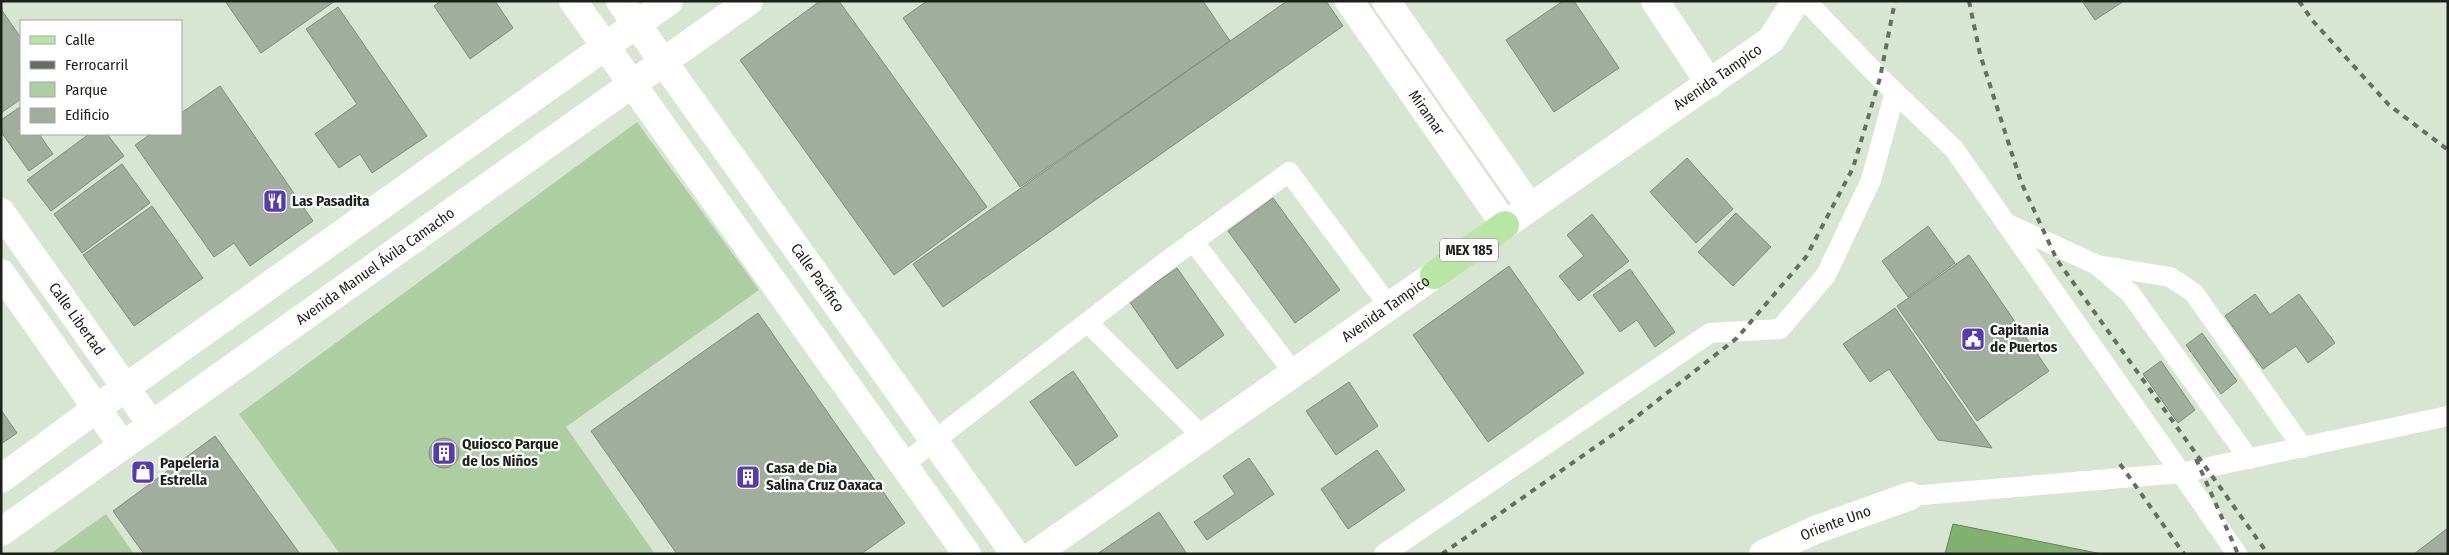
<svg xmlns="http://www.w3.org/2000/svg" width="2449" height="555" font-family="'Fira Sans Condensed',sans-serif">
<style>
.green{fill:#adcea0}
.water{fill:#82b070;stroke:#638556}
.building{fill:#a1ae9d;stroke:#808c7c}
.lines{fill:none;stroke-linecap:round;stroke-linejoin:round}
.service{stroke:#fff;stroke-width:20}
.minor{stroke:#fff;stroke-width:28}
.secondary{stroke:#fff;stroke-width:28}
.primary{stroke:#b8e6a5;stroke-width:28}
.rail{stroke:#666e62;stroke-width:4;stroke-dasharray:6 6;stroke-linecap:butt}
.labels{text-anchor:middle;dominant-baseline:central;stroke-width:4.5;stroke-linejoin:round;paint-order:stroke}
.shield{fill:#fff;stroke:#60645f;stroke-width:1}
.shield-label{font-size:14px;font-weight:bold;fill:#1c211a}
.street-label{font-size:15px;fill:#1c211a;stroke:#fff}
.poi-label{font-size:15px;font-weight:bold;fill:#1c211a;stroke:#fff;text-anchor:start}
</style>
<rect width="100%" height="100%" fill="#d8e5d3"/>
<g class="green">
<polygon points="637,122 759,290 566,427 655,554 340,554 239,414"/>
<polygon points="106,514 134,554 50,554"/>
</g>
<polygon class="water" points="1953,524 2102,554 1945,554"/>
<g class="building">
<polygon points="225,1 335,1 261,53"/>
<polygon points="441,1 495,1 513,28 470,59 434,6"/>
<polygon points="820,1 839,1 987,207 894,275 740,60"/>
<polygon points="927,1 1203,1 1230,41 1020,187 903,18"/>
<polygon points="1287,1 1326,1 1343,26 943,307 913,264"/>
<polygon points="1563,1 1574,1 1619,68 1554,112 1506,40"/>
<polygon points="2082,1 2124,1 2095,20"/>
<polygon points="338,7 427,136 372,173 360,154 339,168 315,134 357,104 306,29"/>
<polygon points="1,9 21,38 21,99 1,113"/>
<polygon points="220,86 313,221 250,266 234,243 214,257 135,145 151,134 181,134 181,113"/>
<polygon points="20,107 21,134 39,134 53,154 29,171 1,132 1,120"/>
<polygon points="89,134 107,134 124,156 51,211 27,180"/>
<polygon points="1687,158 1733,209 1696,243 1650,192"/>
<polygon points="122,164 150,203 82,253 54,214"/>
<polygon points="1273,198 1340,290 1295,323 1228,231"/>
<polygon points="152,206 203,278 134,326 83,255"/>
<polygon points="1736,213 1771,247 1733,286 1698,252"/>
<polygon points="1592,214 1629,261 1579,301 1559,276 1584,256 1567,235"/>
<polygon points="1928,226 1955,263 1908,297 1882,261"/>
<polygon points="1969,255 2049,371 1977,421 1897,306"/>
<polygon points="1509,266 1584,373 1488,442 1413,335"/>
<polygon points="1177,268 1224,335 1177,369 1129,301"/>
<polygon points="1630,269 1675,332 1655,347 1637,320 1620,332 1593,295"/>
<polygon points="2255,294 2270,315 2299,294 2335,343 2308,363 2296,346 2263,369 2225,316"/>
<polygon points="1895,308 1992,448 1938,440 1889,369 1870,382 1843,344"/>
<polygon points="758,313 905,523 861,554 677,554 591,431"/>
<polygon points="2202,333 2237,381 2221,394 2186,345"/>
<polygon points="2161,361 2195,410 2178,423 2143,374"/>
<polygon points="1073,371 1118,436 1076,466 1030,402"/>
<polygon points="1349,382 1378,426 1336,455 1306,411"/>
<polygon points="1,410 17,433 1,444"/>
<polygon points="215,436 300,554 144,554 113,511"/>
<circle cx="444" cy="453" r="15"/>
<polygon points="1377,450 1405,490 1348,529 1321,489"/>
<polygon points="1249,458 1274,494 1207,540 1194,522 1235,494 1223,476"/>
<polygon points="1159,512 1187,554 1097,554"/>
<polygon points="2448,528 2448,554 2414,554"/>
</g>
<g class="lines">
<g class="service">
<polyline points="1806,1 1880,78 1954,149 2181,473 2448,416"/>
<polyline points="2008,224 2097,265 2170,277 2194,293 2303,448"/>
<polyline points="1193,241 1294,373"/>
<polyline points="2097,265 2130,293 2249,459"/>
<polyline points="1088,323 1203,437"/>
<polyline points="904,464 1168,260 1289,172 1389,306"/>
<polyline points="1910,496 2181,473 2237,554"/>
<polyline points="1384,554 1710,333 1780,329 1826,275 1871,180 1895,92"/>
</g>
<g class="minor">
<polyline points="573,1 967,554"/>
<path id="s1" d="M620,1l395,553"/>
<path id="s2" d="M1349,1l156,224"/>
<polyline points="1386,1 1530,207"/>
<polyline points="1655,1 1710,84"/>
<path id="s3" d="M1,212l151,213"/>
<polyline points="1,273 123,446"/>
<polyline points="1,479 97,408 669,1"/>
<path id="s4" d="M1,532l748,-531"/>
<path id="s5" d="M1763,554l52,-24 95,-34"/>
</g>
<g class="secondary">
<path id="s6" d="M1505,225l266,-185 25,-39"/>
<path id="s7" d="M1035,554l399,-279"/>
</g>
<polyline class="primary" points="1434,275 1505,225"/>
<g class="rail">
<polyline points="1969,1 1980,54 2021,182 2057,260 2268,554"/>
<polyline points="2299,1 2312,20 2389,105 2448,150"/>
<polyline points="2196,459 2238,554"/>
<polyline points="2120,464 2184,554"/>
<polyline points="1442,554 1621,429 1737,338 1806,257 1853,168 1880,78 1895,1"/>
</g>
</g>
<defs>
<g id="restaurant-square" transform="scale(1.25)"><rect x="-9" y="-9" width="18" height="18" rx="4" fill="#553ab2" stroke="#fff"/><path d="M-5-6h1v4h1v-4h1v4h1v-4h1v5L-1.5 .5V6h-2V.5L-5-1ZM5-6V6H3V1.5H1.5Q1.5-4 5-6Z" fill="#fff"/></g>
<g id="civic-square" transform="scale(1.25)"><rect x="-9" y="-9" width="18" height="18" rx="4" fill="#553ab2" stroke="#fff"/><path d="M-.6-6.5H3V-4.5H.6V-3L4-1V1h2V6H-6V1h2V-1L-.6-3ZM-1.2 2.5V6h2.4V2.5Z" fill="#fff"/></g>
<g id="building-square" transform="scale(1.25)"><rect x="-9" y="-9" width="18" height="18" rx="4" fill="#553ab2" stroke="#fff"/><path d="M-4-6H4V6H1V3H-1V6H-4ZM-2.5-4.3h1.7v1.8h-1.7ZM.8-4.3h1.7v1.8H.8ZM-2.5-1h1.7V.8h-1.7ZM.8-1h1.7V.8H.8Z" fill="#fff"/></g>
<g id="shop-square" transform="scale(1.25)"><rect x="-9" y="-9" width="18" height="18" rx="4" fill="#553ab2" stroke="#fff"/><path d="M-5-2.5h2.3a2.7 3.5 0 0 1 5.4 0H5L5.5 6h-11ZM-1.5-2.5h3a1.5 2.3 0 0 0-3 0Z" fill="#fff"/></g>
</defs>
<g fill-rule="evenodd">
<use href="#restaurant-square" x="275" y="201"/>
<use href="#civic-square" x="1973" y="339"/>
<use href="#building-square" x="444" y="453"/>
<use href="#shop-square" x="143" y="472"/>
<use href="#building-square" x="748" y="477"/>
</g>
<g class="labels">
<rect class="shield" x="1440" y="238.5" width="58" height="23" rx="4"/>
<g class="shield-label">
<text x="1469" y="250">MEX 185</text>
</g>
<g class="street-label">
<text stroke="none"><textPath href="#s6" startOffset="259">Avenida Tampico</textPath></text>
<text stroke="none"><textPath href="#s2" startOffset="136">Miramar</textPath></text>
<text stroke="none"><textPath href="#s4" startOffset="459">Avenida Manuel Ávila Camacho</textPath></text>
<text stroke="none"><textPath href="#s1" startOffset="340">Calle Pacífico</textPath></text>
<text stroke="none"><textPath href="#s7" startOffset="428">Avenida Tampico</textPath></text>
<text stroke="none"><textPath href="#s3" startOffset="131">Calle Libertad</textPath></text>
<text stroke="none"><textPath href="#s5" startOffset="79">Oriente Uno</textPath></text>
</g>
<g class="poi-label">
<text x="292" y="201">Las Pasadita</text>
<text x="1990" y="330">Capitania<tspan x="1990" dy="17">de Puertos</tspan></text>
<text x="462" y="444">Quiosco Parque<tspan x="462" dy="17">de los Niños</tspan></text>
<text x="160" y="463">Papeleria<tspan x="160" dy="17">Estrella</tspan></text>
<text x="766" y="468">Casa de Dia<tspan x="766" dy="17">Salina Cruz Oaxaca</tspan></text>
</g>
</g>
<rect width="2449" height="555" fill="none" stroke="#1c211a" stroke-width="5"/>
<rect x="20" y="20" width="162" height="115" fill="#ffffff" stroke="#a4a6a3"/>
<rect x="30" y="36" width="25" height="8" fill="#b8e6a5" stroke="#a4a6a3"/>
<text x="65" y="45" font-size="15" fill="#1c211a">Calle</text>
<rect x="30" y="61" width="25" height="8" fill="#666e62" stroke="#a4a6a3"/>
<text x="65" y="70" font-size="15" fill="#1c211a">Ferrocarril</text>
<rect x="30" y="82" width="25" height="15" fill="#adcea0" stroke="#a4a6a3"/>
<text x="65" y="95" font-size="15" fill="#1c211a">Parque</text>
<rect x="30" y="108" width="25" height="15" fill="#a1ae9d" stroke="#a4a6a3"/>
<text x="65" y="120" font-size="15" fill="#1c211a">Edificio</text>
</svg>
